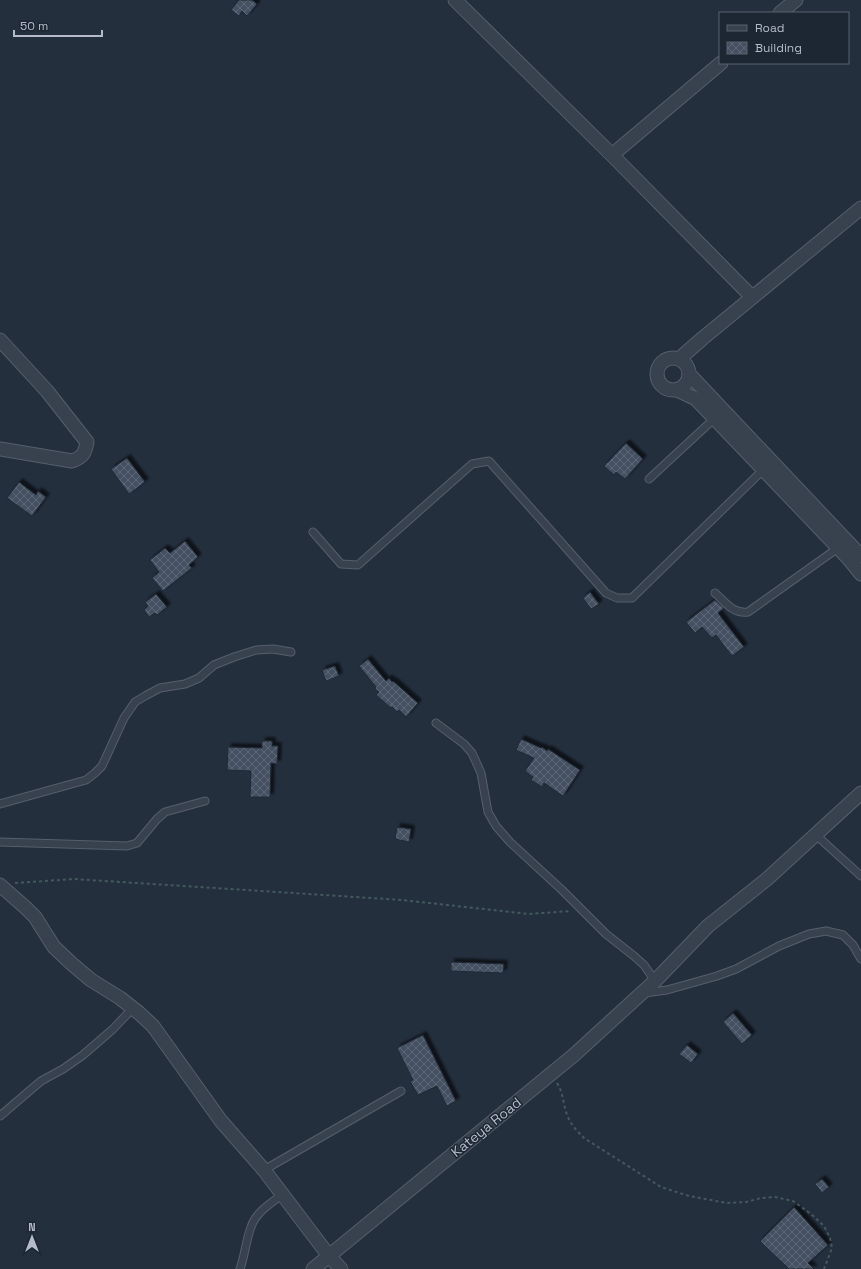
<svg xmlns="http://www.w3.org/2000/svg" width="861" height="1269" font-family="'Space Grotesk',sans-serif">
<style>
.building{fill:url(#building-cross-hatch);stroke:#1f2835;filter:url(#shadow)}
.lines{fill:none;stroke-linecap:round;stroke-linejoin:round}
.lane-casing{stroke:#565f6c;stroke-width:9}
.street-casing{stroke:#565f6c;stroke-width:15}
.path{stroke:#44595c;stroke-width:2;stroke-dasharray:3 3;stroke-linecap:butt}
.lane{stroke:#38414e;stroke-width:7}
.street{stroke:#38414e;stroke-width:13}
.labels{text-anchor:middle;dominant-baseline:central;stroke-width:3;stroke-linejoin:round;paint-order:stroke}
.street-label{font-size:14px;fill:#b4bcc9;stroke:#1d2633}
</style>
<defs>
<pattern id="building-cross-hatch" width="8" height="8" patternUnits="userSpaceOnUse"><rect width="8" height="8" fill="#455162"/><path d="M0 0l8 8M0 8l8-8" fill="none" stroke="#5d6877"/></pattern>
<filter id="shadow"><feDropShadow dx="3.5" dy="-3.5" stdDeviation="1" flood-color="#0009"/></filter>
</defs>
<rect width="100%" height="100%" fill="#242f3e"/>
<g class="building">
<polygon points="239,0 252,0 257,4 247,16 242,11 239,16 231,10"/>
<polygon points="626,443 643,459 625,479 616,472 614,475 604,466"/>
<polygon points="127,458 145,482 129,494 111,469"/>
<polygon points="19,482 36,495 38,491 46,497 32,516 7,498"/>
<polygon points="185,541 198,557 189,565 192,568 163,591 152,578 159,572 150,560 165,548 170,553"/>
<polygon points="590,592 599,604 591,609 583,598"/>
<polygon points="156,594 167,607 157,615 155,613 149,617 144,610 148,606 145,602"/>
<polygon points="715,600 724,608 718,613 744,647 732,656 716,635 712,638 702,627 695,633 686,622"/>
<polygon points="368,659 386,681 389,678 392,682 393,681 418,703 406,717 399,710 397,712 392,707 391,708 376,695 379,692 375,689 376,687 359,666"/>
<polygon points="335,666 339,676 326,681 322,670"/>
<polygon points="521,739 541,748 542,747 547,751 548,749 580,770 563,796 544,783 542,787 531,780 533,777 525,771 534,758 516,750"/>
<polygon points="262,741 272,741 272,746 278,746 277,764 271,763 270,797 250,797 251,771 227,770 228,747 262,748"/>
<polygon points="397,827 411,829 409,842 395,839"/>
<polygon points="451,962 504,964 503,973 451,971"/>
<polygon points="733,1013 752,1035 742,1044 723,1022"/>
<polygon points="423,1035 456,1101 447,1106 437,1086 418,1095 410,1081 413,1080 397,1048"/>
<polygon points="687,1045 698,1054 691,1063 679,1054"/>
<polygon points="822,1179 829,1187 822,1193 815,1184"/>
<polygon points="794,1207 828,1245 808,1263 814,1269 789,1269 760,1241"/>
</g>
<g class="lines">
<g class="lane-casing">
<g id="lane">
<polyline points="649,479 716,417"/>
<polyline points="313,532 341,564 358,565 472,464 489,461 606,593 617,598 632,598 764,469"/>
<path d="M715,593c11,10 18,21 33,19l90,-64"/>
<polyline points="436,723 464,744 472,753 481,773 488,812 496,826 510,842 562,890 606,934 634,956 644,965 655,981"/>
<polyline points="0,804 86,780 95,773 102,766 124,718 135,702 145,696 160,688 185,684 199,678 214,665 234,657 256,650 273,649 291,652"/>
<polyline points="816,835 861,876"/>
<polyline points="0,842 127,846 137,843 157,819 165,812 205,801"/>
<polyline points="644,993 667,990 717,976 736,969 779,946 809,934 826,931 843,935 853,945 861,959"/>
<polyline points="0,1116 41,1081 63,1069 83,1055 113,1029 133,1008"/>
<polyline points="264,1170 401,1091"/>
<path d="M240,1269c5,-14 6,-29 11,-42 5,-15 20,-24 32,-33"/>
</g>
</g>
<g class="street-casing">
<g id="street">
<polyline points="455,0 612,155 752,297"/>
<polyline points="780,13 796,0"/>
<polyline points="612,155 721,63"/>
<path d="M0,340l47,51 40,51c-2,11 -4,15 -15,19l-72,-12"/>
<circle cx="673" cy="374" r="16"/>
<polyline points="679,359 703,338 861,208"/>
<polyline points="689,374 861,556"/>
<polyline points="677,390 696,399 848,558 861,574"/>
<polyline points="0,885 26,908 35,917 54,947 72,964 91,980 120,998 139,1013 153,1026 221,1121 264,1170 329,1256 341,1269"/>
<polyline points="313,1269 574,1055 655,981 708,926 767,879 861,793"/>
</g>
</g>
<g class="path">
<polyline points="15,883 74,879 402,900 529,914 571,911"/>
<path d="M557,1083c7,11 6,23 11,34 3,8 10,15 16,21l77,49 28,9 38,7 19,-1 15,-4 14,-1 18,4 18,13 13,12 6,12 2,10 -8,21"/>
</g>
<use href="#lane" class="lane"/>
<use href="#street" class="street"/>
</g>
<g class="labels">
<g class="street-label">
<text transform="translate(486 1127) rotate(-39)">Kateya Road</text>
</g>
</g>
<rect x="719" y="12" width="130" height="52" fill="#1d2633" stroke="#59626f"/>
<rect x="727" y="25" width="20" height="6" fill="#38414e" stroke="#59626f"/>
<text x="755" y="32" font-size="12" fill="#b4bcc9">Road</text>
<rect x="727" y="42" width="20" height="12" fill="url(#building-cross-hatch)" stroke="#59626f"/>
<text x="755" y="52" font-size="12" fill="#b4bcc9">Building</text>
<g transform="translate(32 1237)" stroke="#1d2633" stroke-width="3" paint-order="stroke">
<path d="M0-3L7 15L0 10L-7 15Z" fill="#b4bcc9"/>
<text y="-6" font-size="11" font-weight="bold" text-anchor="middle" fill="#b4bcc9">N</text>
</g>
<path d="M14 30v6h88v-6" fill="none" stroke="#b4bcc9" stroke-width="2"/>
<text x="20" y="30" font-size="12" fill="#b4bcc9" stroke="#1d2633" stroke-width="3" paint-order="stroke">50 m</text>
</svg>
